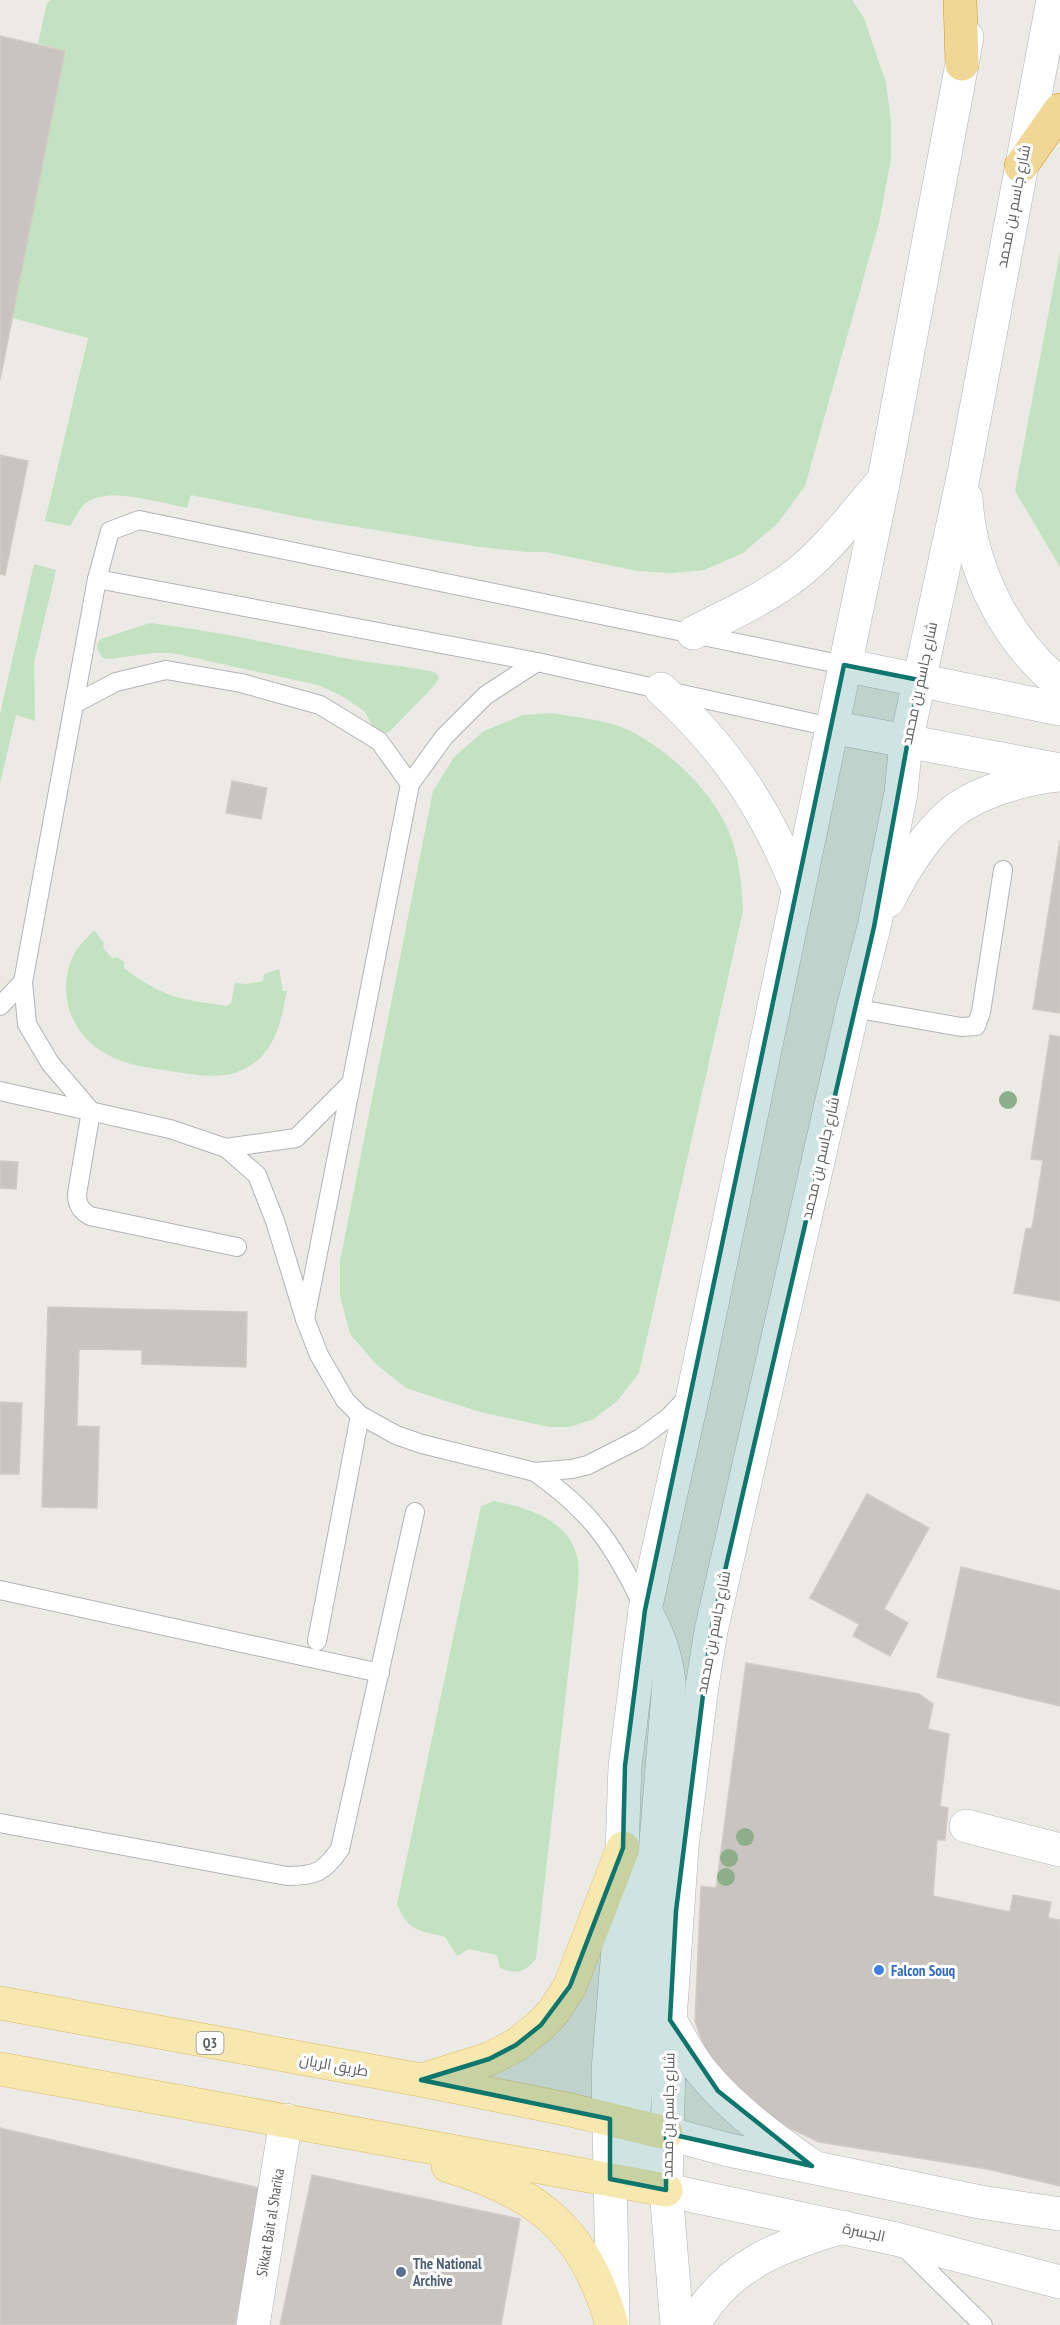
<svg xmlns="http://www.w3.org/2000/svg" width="1060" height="2325" font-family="'PT Sans Narrow',Cairo,sans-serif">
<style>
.green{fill:#c3e2c2}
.building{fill:#c8c5c0;stroke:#d1ccc3;stroke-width:1.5}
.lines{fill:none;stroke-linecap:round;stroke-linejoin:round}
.lane-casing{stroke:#b1b4b7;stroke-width:20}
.street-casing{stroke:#b1b4b7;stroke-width:34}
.secondary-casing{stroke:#b0b3b7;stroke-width:34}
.primary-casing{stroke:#e2bb67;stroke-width:34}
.highway-casing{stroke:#d89518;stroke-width:34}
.lane{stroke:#fff;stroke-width:18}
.street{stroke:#fff;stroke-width:33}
.secondary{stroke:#fff;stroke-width:33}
.primary{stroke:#f6e8af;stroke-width:33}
.highway{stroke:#f1d796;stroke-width:33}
.tree{fill:#8caf89}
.marked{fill:#0f766e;fill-opacity:0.2;stroke:#0f766e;stroke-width:4.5;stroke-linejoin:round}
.shop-dot{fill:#3f7fe0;stroke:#fff;stroke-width:2}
.service-dot{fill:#5c6f8a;stroke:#fff;stroke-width:2}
.labels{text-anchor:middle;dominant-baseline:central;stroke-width:6;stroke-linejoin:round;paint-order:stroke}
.shield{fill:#fff;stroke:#8d8f91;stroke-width:1.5}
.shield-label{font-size:14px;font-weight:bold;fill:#5c5f62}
.street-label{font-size:15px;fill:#5c5f62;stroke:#fff}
.shop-label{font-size:15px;font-weight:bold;fill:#366cbe;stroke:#fff;text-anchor:start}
.service-label{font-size:15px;font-weight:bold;fill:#4e5e75;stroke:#fff;text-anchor:start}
</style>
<rect width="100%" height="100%" fill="#eceae4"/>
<g class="green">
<path d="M51,0h801l12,18 22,65 5,38v38l-12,64 -74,263 -28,38 -34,29 -39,17 -32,3 -35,-2 -91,-19h-20l-46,-5 -166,-27 -123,-25 -4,13c-27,-5 -79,-22 -101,-5 -7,5 -11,16 -16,23l-25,-5 43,-183 -76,-20 53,-267 -27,-8 9,-40z"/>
<polygon points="1060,252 1060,567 1015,491"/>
<polygon points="34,564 56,570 34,663 35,721 16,715 0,784 0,714"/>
<path d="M150,623c67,8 133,23 199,36 29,5 58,7 86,13l4,6 -5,8 -45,46 -7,2 -9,-7 -8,-15 -21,-15 -26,-12 -146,-32h-18l-45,6 -6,-1c-5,-7 -9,-12 -2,-19z"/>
<path d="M552,713c21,4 44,6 64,12 46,16 103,70 117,118 7,23 9,45 10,68l-104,462 -22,28 -23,18 -24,8h-21l-69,-15 -74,-24 -30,-24 -26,-30 -10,-38v-35l93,-470 21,-34 30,-26 39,-16z"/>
<path d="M94,930l10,13 -1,5 10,11 4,-2 7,5v6c39,30 56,31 103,38l4,-3 4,-20 12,1 16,-3 1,-7 15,-5 4,22h4c-5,24 -9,49 -27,67 -26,25 -58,18 -90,13 -20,-3 -44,-6 -62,-16 -35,-18 -52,-59 -36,-97 5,-11 14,-19 22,-28z"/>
<path d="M494,1501c35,7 78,20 84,60 1,8 0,17 0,25l-42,373c-11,13 -20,16 -36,9l-3,-13 -28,-6 -12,7 -12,-19c-27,-7 -36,-5 -48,-33l84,-398z"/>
</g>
<g class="building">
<polygon points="0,36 65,51 0,380"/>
<polygon points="0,455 28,461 5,575 0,574"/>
<polygon points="232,781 267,788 261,819 226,813"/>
<polygon points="1060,840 1060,1013 1033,1009"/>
<polygon points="1050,1035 1060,1037 1060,1301 1014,1293 1026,1229 1032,1228 1043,1160 1031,1159"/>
<polygon points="0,1161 18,1162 16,1189 0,1188"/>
<polygon points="48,1307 247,1312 246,1367 142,1364 142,1350 79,1349 77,1426 99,1427 97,1508 42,1507"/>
<polygon points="0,1402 22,1403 19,1474 0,1474"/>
<polygon points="867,1494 929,1528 884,1609 908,1623 890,1656 853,1636 859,1624 810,1598"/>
<polygon points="961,1567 1060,1591 1060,1706 937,1677"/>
<polygon points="746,1663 919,1694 933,1704 928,1729 949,1734 940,1806 948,1808 945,1840 937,1840 933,1896 1010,1912 1013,1895 1051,1902 1048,1918 1060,1920 1060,2186 987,2169 819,2142 766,2117 707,2056 695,2021 701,1886 716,1888"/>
<polygon points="0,2128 263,2189 235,2325 0,2325"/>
<polygon points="312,2175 520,2219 501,2325 280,2325"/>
</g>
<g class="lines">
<g class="lane-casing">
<g id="lane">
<polyline points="97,579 537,662 831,727"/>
<polyline points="74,704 116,682 166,670 241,683 320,705 379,741 410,784 305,1319"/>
<polyline points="410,784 444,737 486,695 537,662"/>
<polyline points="0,1006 23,982"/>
<polyline points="853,1008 961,1027 976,1026 981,1012 1003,870"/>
<polyline points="0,1091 170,1129 226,1148 257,1175 275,1221 305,1319 319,1355 345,1400 360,1415 396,1435 422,1444 535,1472 572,1469 588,1465 639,1439 669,1417 688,1397"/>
<polyline points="226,1148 296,1138 350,1084"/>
<path d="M237,1247l-147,-31c-9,-5 -13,-11 -13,-22l14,-83 -41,-48 -23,-39 -4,-42 74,-403 13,-48 29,-11 705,145"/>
<path d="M535,1472c56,39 79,73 108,134"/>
<polyline points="0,1590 380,1673"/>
<polyline points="317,1641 360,1415"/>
<path d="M0,1823l287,53c29,0 37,-4 53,-27l75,-337"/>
<polyline points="902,2245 983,2325"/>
</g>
</g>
<g class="street-casing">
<g id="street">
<polyline points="966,1826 1060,1850"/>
<polyline points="666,2133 729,2150 980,2202 1060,2214"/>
<polyline points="666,2190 896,2239 1060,2282"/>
<path id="s1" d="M253,2325l33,-205"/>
</g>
</g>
<g class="secondary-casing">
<g id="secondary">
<path d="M966,498c4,70 39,141 94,186"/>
<path d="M693,633c35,-18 74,-35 105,-60 32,-25 58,-62 85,-92"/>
<polyline points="844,665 1060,709"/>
<path d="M661,689c64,58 105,119 137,200"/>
<polyline points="831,727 1055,769"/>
<path d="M888,901c15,-30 35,-63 61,-86 26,-23 77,-37 111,-40"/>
<path d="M645,1610c13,24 21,45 24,72l-36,442c2,31 9,46 33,66"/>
<path d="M670,2020c10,17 19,36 32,52 30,37 71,66 110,94"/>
<polyline points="613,2324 608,2070 619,1938 625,1766 645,1610 694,1390 884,479 967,37"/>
<polyline points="677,2325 666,2190 670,2020 682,1847 702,1686 711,1631 853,1008 874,927 901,793 906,742 964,473 1053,0"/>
<path d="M694,2325c30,-59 90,-81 149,-98"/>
</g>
</g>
<g class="primary-casing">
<g id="primary">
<polyline points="0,2003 421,2080 571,2110 666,2133"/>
<polyline points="0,2069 666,2190"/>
<polyline points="425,2079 489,2059 516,2045 541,2025 554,2011 570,1986 623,1848"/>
<path d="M448,2166c92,27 138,66 164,159"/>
</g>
</g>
<g class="highway-casing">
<g id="highway">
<polyline points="960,0 962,64"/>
<polyline points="1021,166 1060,110"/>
</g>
</g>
<use href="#lane" class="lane"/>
<use href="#street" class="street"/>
<use href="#secondary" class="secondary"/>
<use href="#primary" class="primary"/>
<use href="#highway" class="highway"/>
</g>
<g class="tree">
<circle cx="1008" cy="1100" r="9"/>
<circle cx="745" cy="1837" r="9"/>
<circle cx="729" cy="1858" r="9"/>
<circle cx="726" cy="1877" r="9"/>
</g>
<path class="marked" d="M844,665l75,15 -45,247 -163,704 -35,280 -6,109 48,71 94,75 -146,-33v57l-56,-11v-60l-189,-39 68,-21 27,-14 25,-20 29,-39 53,-138 2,-82 20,-156z"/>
<circle class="shop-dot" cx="879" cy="1970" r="6"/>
<circle class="service-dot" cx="401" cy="2272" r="6"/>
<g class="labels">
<rect class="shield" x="196.5" y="2032" width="27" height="22" rx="4.5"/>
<g class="shield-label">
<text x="210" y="2043">Q3</text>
</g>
<g class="street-label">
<text transform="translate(1013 206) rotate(-79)">شارع جاسم بن محمد</text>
<text transform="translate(919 683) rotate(-78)">شارع جاسم بن محمد</text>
<text transform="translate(820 1158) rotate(-77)">شارع جاسم بن محمد</text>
<text transform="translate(713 1632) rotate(-79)">شارع جاسم بن محمد</text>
<text transform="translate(334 2065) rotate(10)">طريق الريان</text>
<text transform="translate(668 2115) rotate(-89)">شارع جاسم بن محمد</text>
<text stroke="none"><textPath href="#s1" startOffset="104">Sikkat Bait al Sharika</textPath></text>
<text transform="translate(864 2232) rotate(12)">الجسرة</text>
</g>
<g class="shop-label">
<text x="891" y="1970">Falcon Souq</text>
</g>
<g class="service-label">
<text x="413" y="2263">The National<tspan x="413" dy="17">Archive</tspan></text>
</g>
</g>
</svg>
